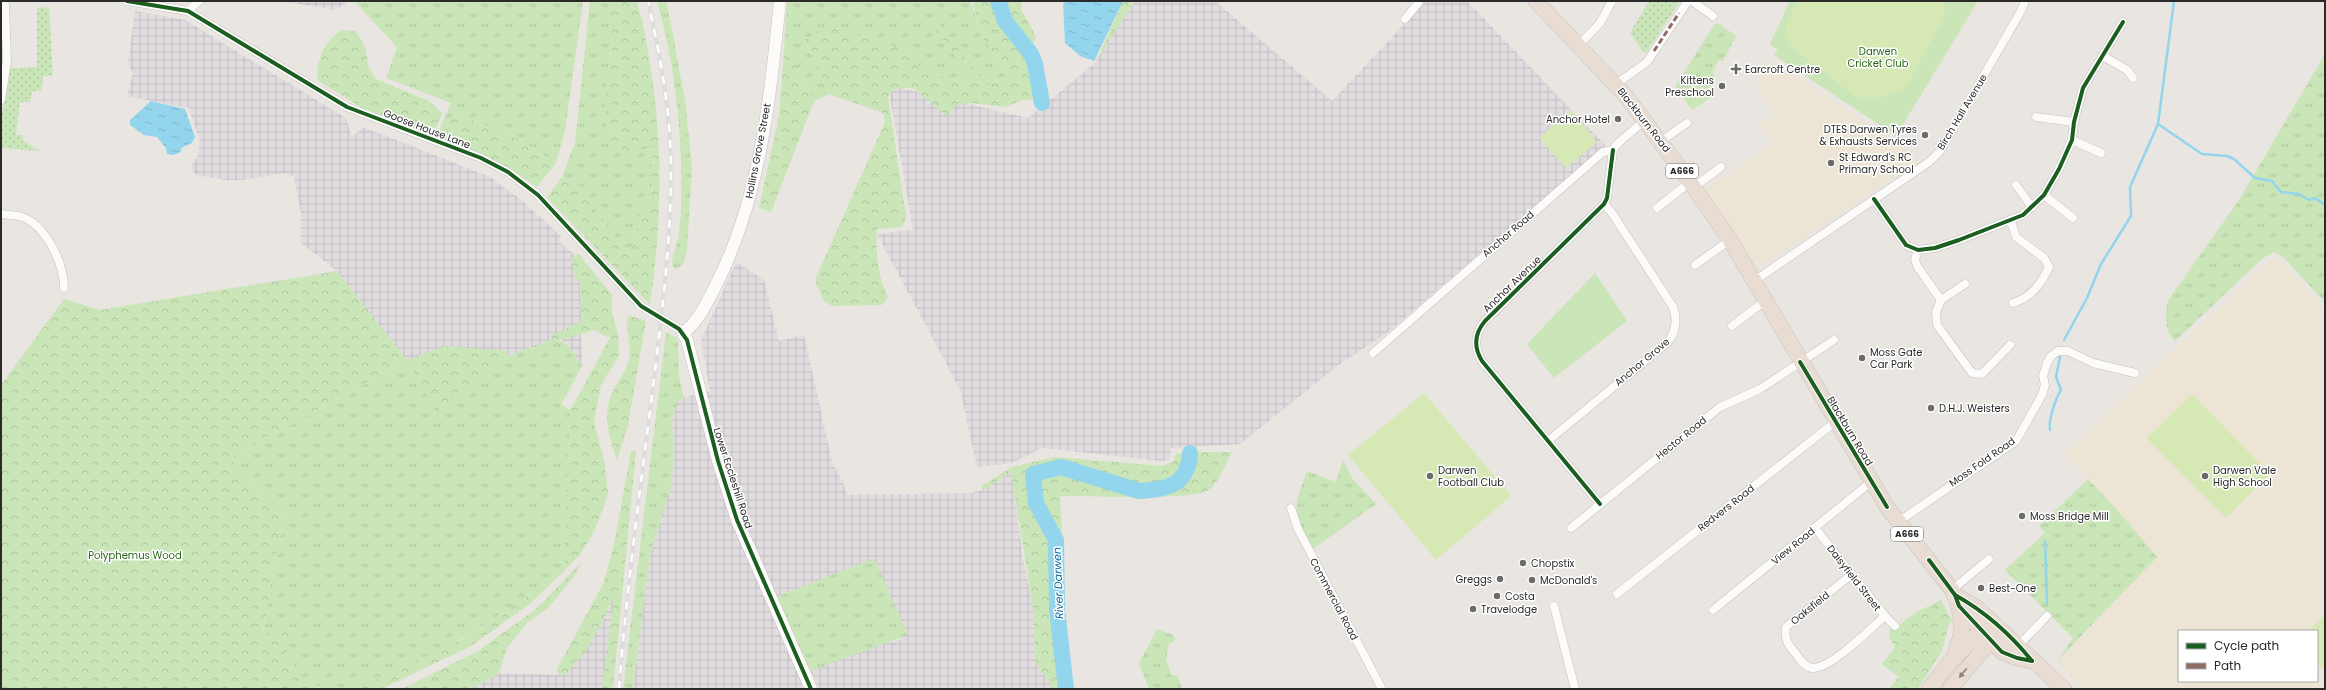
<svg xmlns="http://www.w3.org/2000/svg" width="2326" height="690" font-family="Poppins,sans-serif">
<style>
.industrial{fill:url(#industrial-grid)}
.education{fill:#ece4d4;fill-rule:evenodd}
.grass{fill:url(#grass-tufts)}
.forest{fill:url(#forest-crowns)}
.park{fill:#cae5b8}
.garden{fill:url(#garden-dots)}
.pitch{fill:#d6e9b5}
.water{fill:url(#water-ripples)}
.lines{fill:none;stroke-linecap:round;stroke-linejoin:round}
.stream{stroke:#92d5ed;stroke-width:2.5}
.river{stroke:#92d5ed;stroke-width:16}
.street-casing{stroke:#c2c1c1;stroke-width:9}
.secondary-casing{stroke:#c2c1c1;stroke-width:13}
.highway-casing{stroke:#c4c3c1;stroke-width:16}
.street{stroke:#fcfbfa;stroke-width:8}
.secondary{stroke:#fcfbfa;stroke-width:12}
.highway{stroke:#e9ddd3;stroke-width:15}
.rail-casing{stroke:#dddcde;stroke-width:4}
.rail{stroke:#fff;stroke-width:2.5;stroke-dasharray:8;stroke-linecap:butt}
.street-bridge-casing{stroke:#c2c1c1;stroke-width:9;stroke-linecap:butt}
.street-bridge{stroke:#fcfbfa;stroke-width:8}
.quiet{stroke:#8d6e63;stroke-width:3;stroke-dasharray:6 3;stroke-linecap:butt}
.cycleway-casing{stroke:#fff;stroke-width:6}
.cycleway{stroke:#1b5e20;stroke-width:4}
.oneway{fill:#8a847e}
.poi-dot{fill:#6d6b6a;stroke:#fff;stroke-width:1.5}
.labels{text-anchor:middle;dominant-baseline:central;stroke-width:3;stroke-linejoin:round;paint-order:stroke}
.shield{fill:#fff;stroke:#6a6a6a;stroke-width:1}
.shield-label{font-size:9px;font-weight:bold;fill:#2a2a2a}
.park-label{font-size:10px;fill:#296918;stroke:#fff}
.poi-label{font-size:10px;fill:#2a2a2a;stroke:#fff;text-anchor:start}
.street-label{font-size:10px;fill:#2a2a2a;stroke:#fff}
.water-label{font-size:11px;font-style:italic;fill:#0a6b9e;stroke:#fff}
</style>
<defs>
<pattern id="industrial-grid" width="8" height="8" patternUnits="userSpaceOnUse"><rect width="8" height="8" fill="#e0dcdf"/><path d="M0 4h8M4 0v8" fill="none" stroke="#c0bdc0"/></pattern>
<pattern id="grass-tufts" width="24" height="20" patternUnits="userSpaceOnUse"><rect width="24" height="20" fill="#cae5b8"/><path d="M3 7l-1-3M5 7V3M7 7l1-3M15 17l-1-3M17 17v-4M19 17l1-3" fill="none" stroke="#aec59e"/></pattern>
<pattern id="forest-crowns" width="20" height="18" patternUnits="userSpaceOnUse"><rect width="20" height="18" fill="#cae5b8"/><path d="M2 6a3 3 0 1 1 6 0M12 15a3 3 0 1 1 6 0" fill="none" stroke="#aec59e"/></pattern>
<pattern id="garden-dots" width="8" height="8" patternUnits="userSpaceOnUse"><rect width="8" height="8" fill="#cae5b8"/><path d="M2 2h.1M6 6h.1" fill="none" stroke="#aec59e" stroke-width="1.8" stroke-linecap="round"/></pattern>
<pattern id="water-ripples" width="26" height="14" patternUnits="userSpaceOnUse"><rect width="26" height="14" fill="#92d5ed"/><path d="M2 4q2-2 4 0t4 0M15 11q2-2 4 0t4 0" fill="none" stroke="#7eb7cb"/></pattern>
</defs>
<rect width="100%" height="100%" fill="#e9e5e0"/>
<g class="industrial">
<polygon points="282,1 349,1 336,10"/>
<polygon points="1135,1 1215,1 1332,101 1426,1 1467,1 1606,146 1388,332 1337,366 1240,444 1171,448 1170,459 1163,461 1042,448 1012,463 977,467 960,389 877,234 913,230 888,85 1028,118 1095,63"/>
<polygon points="135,11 185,20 346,118 352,137 363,127 490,177 520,199 561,236 559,242 575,255 571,260 580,280 582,366 567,343 562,340 551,340 508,356 440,419 337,271 301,243 301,213 294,176 282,173 242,180 225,180 196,175 190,168 198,156 200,141 189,108 127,96 133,73 128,64"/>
<polygon points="736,262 764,280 779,341 804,335 832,462 844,485 847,495 972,493 983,490 1011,472 1023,558 1033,608 1035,662 1053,689 819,689 811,671 862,650 902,639 771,599 812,689 633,689 650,555 671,488 674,455 672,421 679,399 710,391 701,341"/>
<polygon points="615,592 602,689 472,689 499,673 565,675 603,621"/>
</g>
<g class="education">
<polygon points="1771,59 1914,154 1913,157 1917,163 1758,268 1705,190 1772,144 1760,124 1772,114 1756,86"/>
<path d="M2277,259l48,49v381h-243l-25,-28 100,-104 -38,-45 -55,-58 201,-190zM2179,631h138v50h-138z"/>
</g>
<g class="grass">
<polygon points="354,1 583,1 565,131 556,163 507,133 453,114 442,139 436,137 451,103 386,78 397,47"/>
<polygon points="590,1 608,1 612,48 605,97 607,125 613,144 635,153 653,144 651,199 637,219 636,242 626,252 578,185 562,177 575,143"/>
<path d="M657,1h9l2,8 17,91 7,67 -5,82 -3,14 -7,6 -4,-2c-2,-6 0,-11 2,-17 5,-15 6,-33 6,-49 2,-66 -6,-136 -24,-200z"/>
<polygon points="787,1 969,1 972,5 980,34 1010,76 986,86 933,16 930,21 971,78 967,82 924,72 907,51 805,40 829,94 814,101 788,48 784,50"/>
<polygon points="1718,23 1736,36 1723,61 1719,60 1712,73 1715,75 1707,90 1713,94 1712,97 1692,110 1675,87 1714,25"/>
<path d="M2325,54v248l-42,-45 -9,-5 -12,7 -87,82c-11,-11 -11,-28 -6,-42l70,-99z"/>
<polygon points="666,332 676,337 678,342 679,376 684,398 679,400 672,421 674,455 671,488 650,555 633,689 623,689"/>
<path d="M551,339c19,1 21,13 31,27l-21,39 9,5 -6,162 -95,63 -59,30 -55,24h-27l-25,-8 -17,-28 -24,-16 9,-50 -2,-15 6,-12 10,-45 -27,-23 -28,-34 177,-98 33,59 18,-28 50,-35z"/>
<path d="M1343,460l9,18 24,26 -63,45c-21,-38 -21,-37 -6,-78l29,11z"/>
<polygon points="2088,479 2119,512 2157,557 2057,661 2073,638 2005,570 2045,533 2039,526"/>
<polygon points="874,558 908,635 811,671 776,597"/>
<polygon points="1157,629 1173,635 1176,640 1169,644 1166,660 1172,676 1177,674 1182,689 1149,689 1139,663"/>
</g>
<g class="forest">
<path d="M608,1h29c26,99 28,203 13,304l-103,-108 15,-20 16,8 48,67 10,-10 1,-23 14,-20 2,-54 -18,8 -10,1 -12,-10 -6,-19 -2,-28 7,-49z"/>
<path d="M975,1h20c7,30 21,33 33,56 7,13 9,27 11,42l-17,1 -17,7 -33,-4 -16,2 -9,11 -36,-29 -17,3 -6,7 18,119 -2,8 -3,3 -24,2c-2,21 1,49 11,68l-6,8 -50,1 -8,-5 -9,-21 70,-158 -2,-9 -54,-19 -24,-54 15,-11 16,-3 71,25 17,21 43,10 3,-5 -41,-56 4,-5 54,70 23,-10 -30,-42 -7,-30z"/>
<polygon points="1006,1 1022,1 1021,9 1036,37 1034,42 1029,45 1010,14"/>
<polygon points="1123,1 1135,1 1096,62"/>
<path d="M342,30l14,1 10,18 2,17 8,13 53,22 13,12 -8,21 -70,-25 -47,-29c0,-21 7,-39 25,-50z"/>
<polygon points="788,48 814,101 771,212 759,208 779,116 784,50"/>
<path d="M453,114l54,19 49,30 -19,24c-30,-21 -60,-35 -95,-48z"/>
<polygon points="578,253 612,295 612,313 618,333 619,355 601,385 594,422 605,465 608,494 595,530 579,556 531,603 471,646 381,689 355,689 463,639 564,572 570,410 610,338 594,330 562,340 551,339 553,334 581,322 580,281 575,278 571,260"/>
<polygon points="337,271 407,360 445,346 508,351 508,356 458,391 440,419 407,360 230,458 258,492 285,514 275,560 269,572 271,587 262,636 291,619 286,653 303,681 328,689 1,689 1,385 64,299 100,310"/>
<path d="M631,316l15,5 -18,104 -11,35c-8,-24 -16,-47 -3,-71 5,-10 13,-18 15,-30 3,-14 -4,-28 -1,-42z"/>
<polygon points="631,451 636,451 613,689 602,689 614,594 603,621 586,651 565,675 559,675 557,669 603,584 614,545"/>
<path d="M1194,452h38c-5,9 -15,32 -22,37 -17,13 -123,6 -150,7l8,164 -6,-47 -3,-74 -20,-38 -2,-25 23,-6 78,22h17l13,-3 16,-9 8,-13z"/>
<polygon points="1176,453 1186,454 1180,470 1173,479 1163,485 1140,485 1060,463 1029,469 1032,503 1053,542 1060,689 1053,689 1035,662 1033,608 1011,472 983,490 981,486 1012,467 1055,457 1162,466 1174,461"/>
<polygon points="582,562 573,578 547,609 527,623 507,648 499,673 472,689 402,689 478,651 536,609"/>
<polygon points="1941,600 1952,621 1949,623 1942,651 1918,689 1889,689 1899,677 1882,664 1895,647 1889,637 1891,627 1898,626 1915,613"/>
</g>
<g class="park">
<polygon points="1790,1 1978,1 1896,136 1774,55 1778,50 1770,44"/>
<polygon points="1595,273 1627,321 1554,378 1527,344"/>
</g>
<g class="garden">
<polygon points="1649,1 1680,1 1647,52 1644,53 1630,33"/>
<polygon points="49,7 53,75 43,77 41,91 32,91 30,102 20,102 16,135 23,135 23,140 39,151 1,148 1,118 10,68 37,67 37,8"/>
</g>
<g class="pitch">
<polygon points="1798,1 1944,1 1945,16 1904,90 1884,97 1856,97 1789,45 1786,26"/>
<polygon points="1571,110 1597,142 1566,168 1539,138"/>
<polygon points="1424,393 1511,496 1436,560 1348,455"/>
<polygon points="2192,394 2270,474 2226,518 2147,438"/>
<polygon points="2325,615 2325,670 2317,662 2317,631 2308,631"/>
</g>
<g class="water">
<polygon points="1065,1 1123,1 1094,61 1080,56 1065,43 1063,4"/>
<polygon points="151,101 185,109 195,137 192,143 181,148 181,152 173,155 167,154 166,148 157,137 144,135 130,125 130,120"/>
</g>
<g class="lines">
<g class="stream">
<polyline points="2158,124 2202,154 2227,156 2234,159 2255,178 2272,181 2281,192 2299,194 2309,200 2315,198 2325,205"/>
<polyline points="2064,340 2087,298 2101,264 2131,216 2130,187 2158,124 2174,1"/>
<path d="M2050,430c-2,-10 6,-32 11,-40l-5,-13 4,-20"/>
<polyline points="2045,541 2047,603"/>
</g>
<g class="river">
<polyline points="998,1 1005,21 1031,54 1035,64 1042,103"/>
<path d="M1066,689l-9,-79 -1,-70 -20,-37 -3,-29 28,-7 78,24c28,-2 49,-5 51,-38"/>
</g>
<g class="street-casing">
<g id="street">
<polyline points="127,1 188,11 347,107 481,158 508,172 538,195 641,306"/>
<polyline points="1692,1 1713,16"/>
<polyline points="188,11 199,1"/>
<polyline points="1405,19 1420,1"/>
<polyline points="1579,45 1600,23 1612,1"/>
<polyline points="2103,56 2127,70 2133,78"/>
<polyline points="1616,84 1647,62 1688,1"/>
<polyline points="1,100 7,61 5,5 2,1"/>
<polyline points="2036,117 2074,122"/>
<polyline points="2072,140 2101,153"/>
<polyline points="1661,141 1687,123"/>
<polyline points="2016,185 2032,207"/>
<polyline points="1694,187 1721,167"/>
<polyline points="2044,195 2073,218"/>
<polyline points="1874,199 1906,245 1918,250 1935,248 1959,240 2023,215 2044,195 2059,169 2072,140 2074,122 2083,88 2123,22"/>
<polyline points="1657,208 1690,182"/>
<path d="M1,214c7,1 18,1 24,4 23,11 39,47 39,70"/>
<path d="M2011,221l5,16 28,21 5,9c-8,17 -17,30 -36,36"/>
<polyline points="1918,250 1915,259 1917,266 1941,300 1936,312 1937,325 1972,373 1982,374 2010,345"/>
<polyline points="1695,265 1730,240"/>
<polyline points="1754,281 1929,162 1940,151 2021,11 2025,1"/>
<polyline points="1941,300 1965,284"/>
<polyline points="1732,326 1766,300"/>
<polyline points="1373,353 1603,152 1613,150 1617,144 1645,120"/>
<path d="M1549,440l119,-98c8,-11 10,-22 5,-35l-61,-94 -8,-9"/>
<path d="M1600,504l-118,-143c-8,-13 -8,-27 3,-40l119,-117 3,-6 6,-48"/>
<polyline points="1291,508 1298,529 1382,689"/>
<polyline points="1898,522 2016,441 2042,395 2045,385 2043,376 2047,363 2051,356 2058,351 2068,351 2093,363 2135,373"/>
<polyline points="1571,528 1720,407 1760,389 1834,340"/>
<polyline points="1815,528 1885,616 1895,626"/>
<path d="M1851,575l-65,52c-2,12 2,18 10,27 4,6 9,13 16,14 19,1 58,-39 73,-52"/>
<polyline points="1952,590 1989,559"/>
<polyline points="1617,594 1835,422"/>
<polyline points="1554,606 1575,689"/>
<polyline points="1713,610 1871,482"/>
<polyline points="2019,645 2047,616"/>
</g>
</g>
<g class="secondary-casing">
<path id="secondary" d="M780,1c-10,96 -19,194 -63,282 -9,18 -18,38 -34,50l4,7 31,121 19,59 74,169"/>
</g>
<g class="highway-casing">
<g id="highway">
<polyline points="1536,1 1626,96 1690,182 1730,240 1887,507 1952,590 1959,606 2002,652 2017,658 2032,661"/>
<polyline points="1955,595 1976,607 2064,689"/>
<polyline points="1955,653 1962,632 1959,606"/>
<polyline points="1929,689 1951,661 1987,625"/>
<polyline points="1950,689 1997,633"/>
</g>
</g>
<use href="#street" class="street"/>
<use href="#secondary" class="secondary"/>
<use href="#highway" class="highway"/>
<g class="rail-casing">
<path id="rail" d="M619,689c8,-106 23,-212 36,-318 9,-78 19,-155 15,-233 -3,-46 -12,-92 -22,-137"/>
</g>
<use href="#rail" class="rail"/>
<g class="street-bridge-casing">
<polyline id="street-bridge" points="641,306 679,329"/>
</g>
<use href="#street-bridge" class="street-bridge"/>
<polyline class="quiet" points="1654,51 1679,13"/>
<g class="cycleway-casing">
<g id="cycleway">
<polyline points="127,1 188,11 347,107 481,158 508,172 538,195 641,306 679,329 687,340 718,461 737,520 811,689"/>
<polyline points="1874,199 1906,245 1918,250 1935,248 1959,240 2023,215 2044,195 2059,169 2072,140 2074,122 2083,88 2123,22"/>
<polyline points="1800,362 1887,507"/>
<path d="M1600,504l-118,-143c-8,-13 -8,-27 3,-40l119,-117 3,-6 6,-48"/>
<polyline points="1929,560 1955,595 1959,606 2002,652 2017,658 2032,661"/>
<path d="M1955,595c29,16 56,40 77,66"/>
</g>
</g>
<use href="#cycleway" class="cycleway"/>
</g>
<defs><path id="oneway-solid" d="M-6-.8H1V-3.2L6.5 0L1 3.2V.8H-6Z"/></defs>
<use class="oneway" href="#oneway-solid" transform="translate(1963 673) rotate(128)"/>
<g class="poi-dot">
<path d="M1734 63h4v4h4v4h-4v4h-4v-4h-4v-4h4z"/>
<circle cx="1722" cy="86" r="4"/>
<circle cx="1618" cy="119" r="4"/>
<circle cx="1925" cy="135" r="4"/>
<circle cx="1831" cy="163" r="4"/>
<circle cx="1862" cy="358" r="4"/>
<circle cx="1931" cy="408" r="4"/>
<circle cx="1430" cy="476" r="4"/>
<circle cx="2205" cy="476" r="4"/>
<circle cx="2022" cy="516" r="4"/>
<circle cx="1523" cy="563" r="4"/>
<circle cx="1500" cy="579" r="4"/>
<circle cx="1532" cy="580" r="4"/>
<circle cx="1981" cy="588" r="4"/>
<circle cx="1497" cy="596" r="4"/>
<circle cx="1473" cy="609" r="4"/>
</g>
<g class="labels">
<g class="shield">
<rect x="1666" y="164" width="32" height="14" rx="3"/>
<rect x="1891" y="527" width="32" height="14" rx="3"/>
</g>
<g class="shield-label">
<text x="1682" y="171">A666</text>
<text x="1907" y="534">A666</text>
</g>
<g class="park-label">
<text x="1878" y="51">Darwen<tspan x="1878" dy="12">Cricket Club</tspan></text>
<text x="135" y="555">Polyphemus Wood</text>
</g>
<g class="poi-label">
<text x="1745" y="69">Earcroft Centre</text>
<text x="1714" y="80" text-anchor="end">Kittens<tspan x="1714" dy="12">Preschool</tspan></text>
<text x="1610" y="119" text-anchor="end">Anchor Hotel</text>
<text x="1917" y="129" text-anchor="end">DTES Darwen Tyres<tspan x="1917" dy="12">&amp; Exhausts Services</tspan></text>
<text x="1839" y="157">St Edward's RC<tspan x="1839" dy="12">Primary School</tspan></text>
<text x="1870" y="352">Moss Gate<tspan x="1870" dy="12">Car Park</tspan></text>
<text x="1939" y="408">D.H.J. Weisters</text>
<text x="1438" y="470">Darwen<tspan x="1438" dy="12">Football Club</tspan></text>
<text x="2213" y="470">Darwen Vale<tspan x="2213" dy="12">High School</tspan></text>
<text x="2030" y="516">Moss Bridge Mill</text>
<text x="1531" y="563">Chopstix</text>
<text x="1492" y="579" text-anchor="end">Greggs</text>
<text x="1540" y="580">McDonald's</text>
<text x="1989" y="588">Best-One</text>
<text x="1505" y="596">Costa</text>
<text x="1481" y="609">Travelodge</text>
</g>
<g class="street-label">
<text transform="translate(1962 112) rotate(-59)">Birch Hall Avenue</text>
<text transform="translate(1644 120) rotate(52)">Blackburn Road</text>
<text transform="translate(427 129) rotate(21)">Goose House Lane</text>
<text transform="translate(758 151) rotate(-79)">Hollins Grove Street</text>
<text transform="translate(1508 234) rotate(-41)">Anchor Road</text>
<text transform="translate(1512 284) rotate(-44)">Anchor Avenue</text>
<text transform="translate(1642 362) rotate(-40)">Anchor Grove</text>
<text transform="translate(1850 431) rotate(59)">Blackburn Road</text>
<text transform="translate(1681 438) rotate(-39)">Hector Road</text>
<text transform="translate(1982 462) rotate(-35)">Moss Fold Road</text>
<text transform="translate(733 478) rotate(72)">Lower Eccleshill Road</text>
<text transform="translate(1726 508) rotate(-38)">Redvers Road</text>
<text transform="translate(1793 546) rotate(-39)">View Road</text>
<text transform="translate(1854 578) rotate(52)">Daisyfield Street</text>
<text transform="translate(1334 599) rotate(62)">Commercial Road</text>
<text transform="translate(1810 608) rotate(-39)">Oaksfield</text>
</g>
<g class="water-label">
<text transform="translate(1058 583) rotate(-92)">River Darwen</text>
</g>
</g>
<rect width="2326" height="690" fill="none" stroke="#2a2a2a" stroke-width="4"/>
<rect x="2178" y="630" width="140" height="52" fill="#ffffff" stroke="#aaaaaa"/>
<rect x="2186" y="643" width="20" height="6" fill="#1b5e20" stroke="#aaaaaa"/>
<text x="2214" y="650" font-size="12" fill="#2a2a2a">Cycle path</text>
<rect x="2186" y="663" width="20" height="6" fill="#8d6e63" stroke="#aaaaaa"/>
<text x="2214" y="670" font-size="12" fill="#2a2a2a">Path</text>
</svg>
